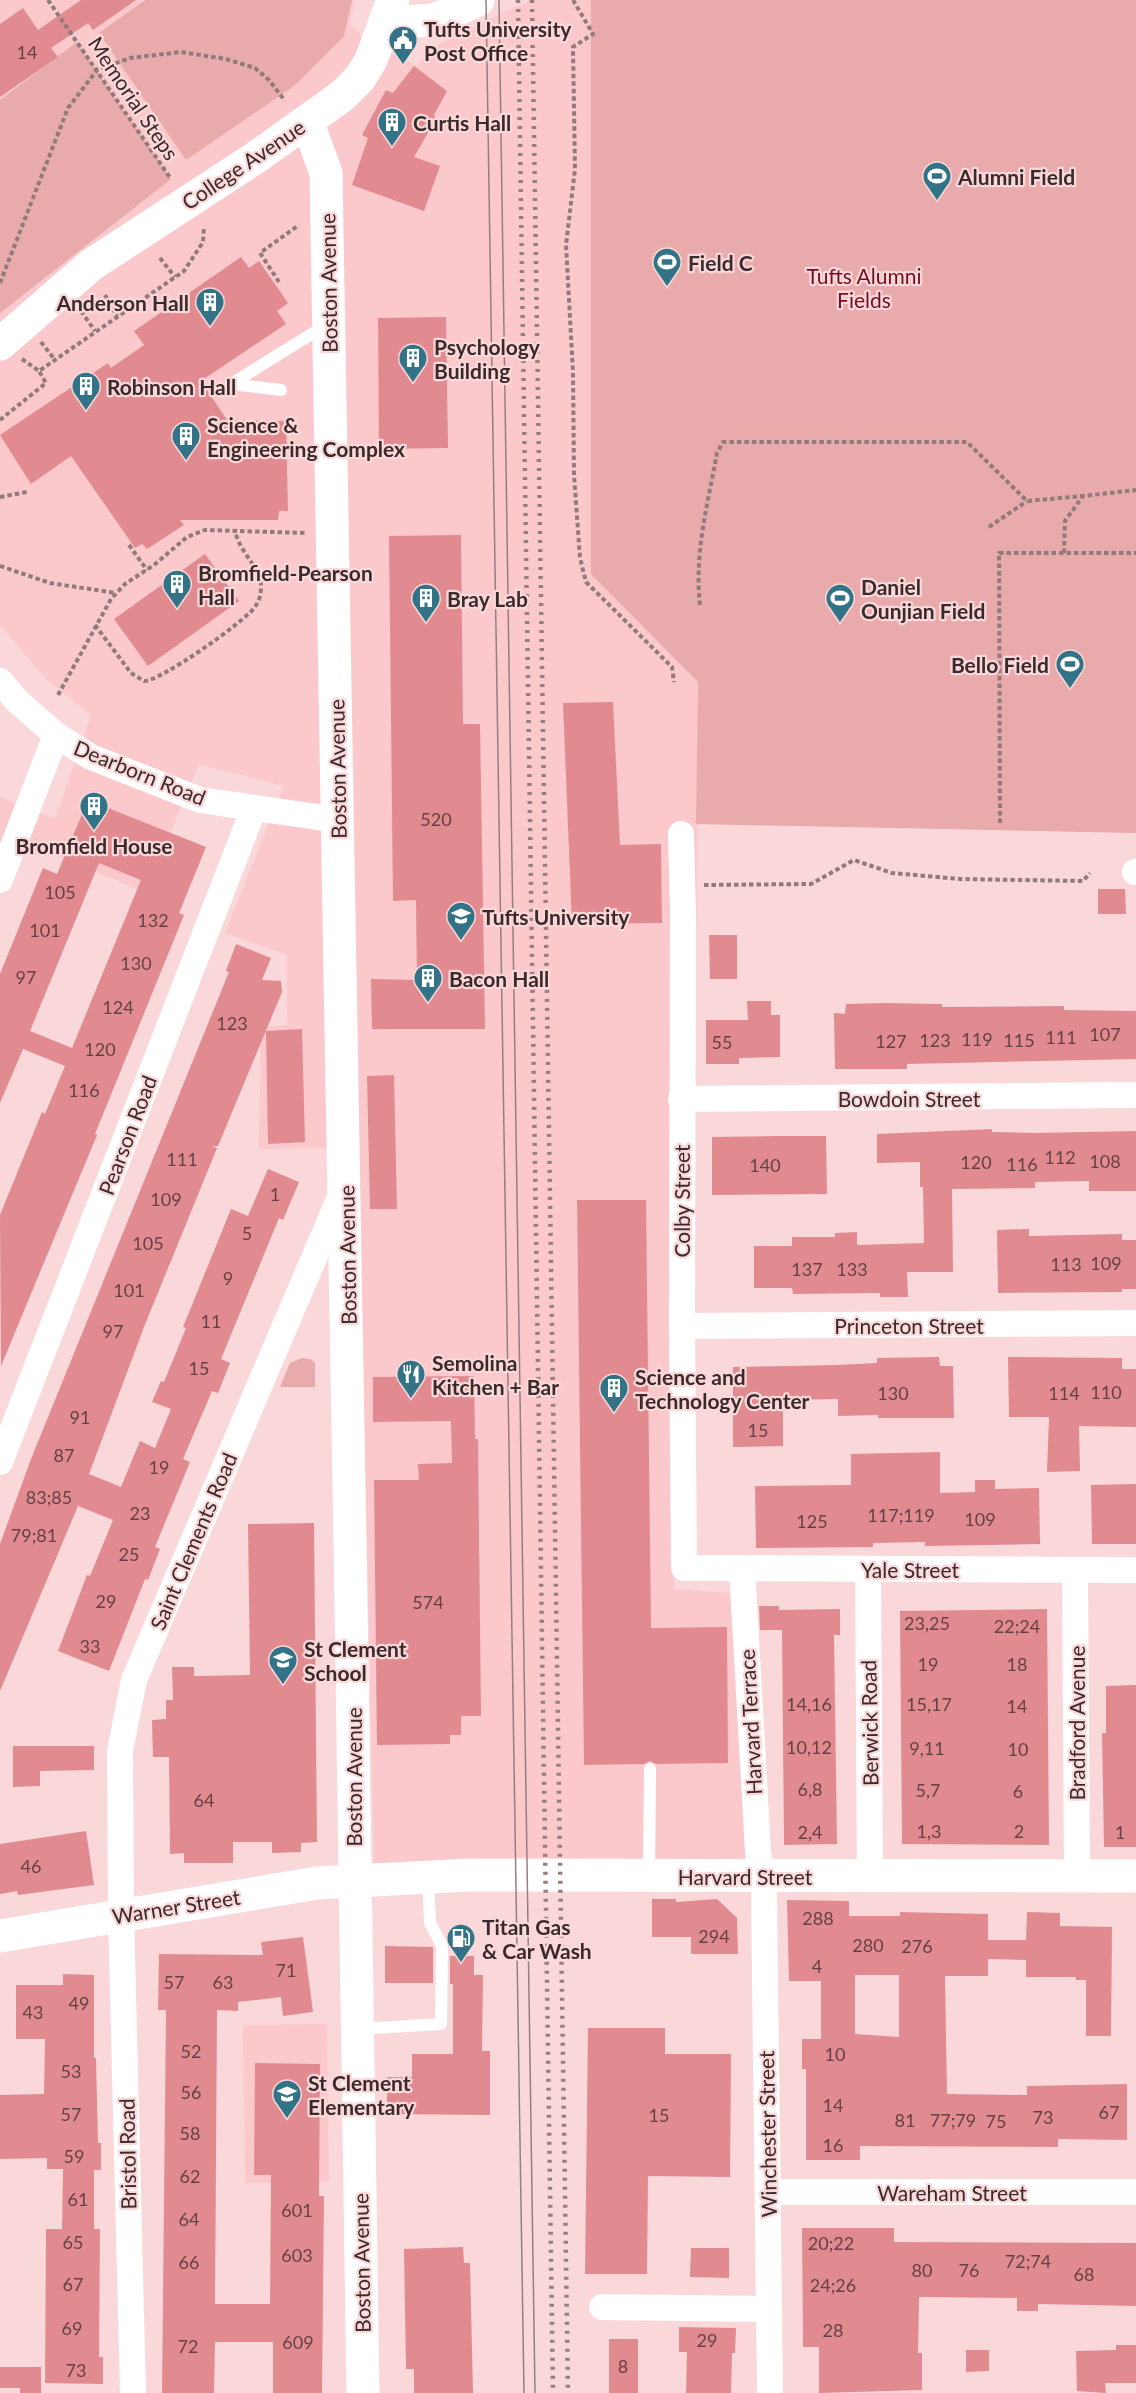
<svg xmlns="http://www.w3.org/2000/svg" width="1136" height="2393" font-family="Lato,sans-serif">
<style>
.built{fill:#fbc9cb}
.green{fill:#e9aaac}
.building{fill:#e18b90;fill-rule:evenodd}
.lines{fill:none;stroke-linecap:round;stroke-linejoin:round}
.path{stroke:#927a7b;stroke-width:4;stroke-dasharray:4.5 3;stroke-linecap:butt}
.lane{stroke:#fff;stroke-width:12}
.street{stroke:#fff;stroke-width:26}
.secondary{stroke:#fff;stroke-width:33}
.tram{stroke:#967e7f;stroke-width:1.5}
.rail{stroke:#967e7f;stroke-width:4.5;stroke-dasharray:3 6;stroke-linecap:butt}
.labels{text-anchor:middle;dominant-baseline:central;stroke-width:4.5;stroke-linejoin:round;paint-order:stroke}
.number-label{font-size:18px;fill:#644244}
.poi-label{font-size:21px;font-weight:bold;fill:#3a2a2b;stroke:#fad8d9;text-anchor:start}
.street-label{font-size:21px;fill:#3a2a2b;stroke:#fad8d9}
.park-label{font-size:21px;fill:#740d24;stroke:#fad8d9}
</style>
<rect width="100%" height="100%" fill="#fad8d9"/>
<g class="built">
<polygon points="0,0 355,0 349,24 364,38 417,66 430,48 530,0 1136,0 1136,833 697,824 697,924 673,930 674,1589 730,1593 748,1867 579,1861 374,1863 358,1148 259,1149 261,1027 287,1025 287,955 225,933 284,786 199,764 145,893 48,851 45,858 0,843 0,797 55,819 91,715 46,679 0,625"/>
<polygon points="327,2024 329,2182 245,2183 243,2025"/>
</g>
<g class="green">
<polygon points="145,0 352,0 344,36 294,86 186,160 99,33"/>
<polygon points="591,0 1136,0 1136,833 696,824 698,682 591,574"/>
<polygon points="77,42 171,179 0,313 0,100"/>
<polygon points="302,1358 310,1359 315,1363 315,1387 280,1387 290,1363"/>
</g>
<g class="building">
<polygon points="81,0 136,0 93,30 88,23 51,48 58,57 0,97 0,24 23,8 38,30"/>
<polygon points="414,66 447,91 434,115 436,119 414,157 440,166 424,211 352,185 368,138 362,135 386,90 393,93"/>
<polygon points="241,257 249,268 259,261 288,303 277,311 286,324 201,381 227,420 286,421 288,511 279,511 278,520 180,520 184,525 147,549 142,544 135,548 71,456 31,484 0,435 108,363 111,368 144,345 134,331"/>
<polygon points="446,317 448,448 379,449 378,318"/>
<polygon points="461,535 463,724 480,724 485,1029 372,1029 371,979 417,980 416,900 393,901 389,536"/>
<polygon points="205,554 239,601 148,666 114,619"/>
<polygon points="613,702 620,845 661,844 662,923 572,924 563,703"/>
<path d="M88,800l118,47 -27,66 5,2 -89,219 2,1 -96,231 -1,-151 42,-103 3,2 20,-48 -42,-17 -23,54v-129l43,-106 14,6zM99,863l42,17 -69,168 -42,-17z"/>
<polygon points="1098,889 1125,889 1126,914 1098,914"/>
<polygon points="709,935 737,935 737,979 710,979"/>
<polygon points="236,944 271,958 262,980 281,981 282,992 218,1146 212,1146 217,1148 144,1327 89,1474 121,1487 140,1441 155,1448 171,1409 152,1402 161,1381 164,1382 186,1328 183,1327 231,1209 248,1216 268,1169 299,1182 283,1220 279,1218 221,1359 230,1363 218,1393 212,1391 183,1459 190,1462 155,1547 160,1549 148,1580 145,1579 109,1671 58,1651 87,1575 90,1576 113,1520 78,1506 0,1691 0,1544 31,1459 229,972 226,971"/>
<polygon points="747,1001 771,1001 771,1015 780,1015 780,1057 739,1058 739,1064 706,1064 706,1020 748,1020"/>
<polygon points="883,1003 942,1004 942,1007 1064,1006 1064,1010 1136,1011 1136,1059 907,1064 907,1069 835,1069 834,1013 845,1014 846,1004"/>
<polygon points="302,1029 305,1142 268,1144 266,1031"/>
<polygon points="394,1075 397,1209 370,1209 367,1076"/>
<polygon points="992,1129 992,1132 1035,1133 1136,1131 1136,1191 1089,1191 1089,1181 1035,1182 1035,1188 952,1189 953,1272 907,1272 908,1297 880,1297 880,1293 793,1294 792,1288 754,1288 754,1246 792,1246 792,1237 835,1237 835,1233 857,1232 857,1245 924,1243 923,1187 920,1187 920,1162 877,1163 877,1134"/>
<polygon points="779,1136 826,1136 827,1194 712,1195 712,1137"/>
<polygon points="577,1200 646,1200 651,1628 727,1627 728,1763 656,1764 650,1761 644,1764 584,1765"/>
<polygon points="1029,1229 1029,1236 1122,1234 1122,1240 1136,1240 1136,1289 1122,1289 1122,1292 998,1293 997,1230"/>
<polygon points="939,1357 940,1366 953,1366 954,1418 878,1418 878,1415 838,1416 838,1399 783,1400 783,1446 733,1447 733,1367 837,1365 877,1363 877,1358"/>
<polygon points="1008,1357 1122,1358 1122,1369 1136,1369 1136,1427 1079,1426 1080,1471 1047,1472 1049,1417 1009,1417"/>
<polygon points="474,1376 475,1439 478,1439 481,1716 461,1716 461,1735 450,1735 450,1744 377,1745 374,1480 419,1480 418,1464 452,1463 451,1421 373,1422 373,1377"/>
<polygon points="940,1452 940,1493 975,1492 975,1480 995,1480 995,1489 1039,1488 1040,1544 925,1546 925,1542 873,1543 873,1547 756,1548 755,1486 851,1485 851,1454"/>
<polygon points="1136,1484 1136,1544 1092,1544 1091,1485"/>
<polygon points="314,1523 317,1842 301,1843 301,1852 272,1853 272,1842 233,1842 233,1863 184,1863 184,1853 170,1854 169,1757 153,1757 152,1720 166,1719 166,1700 173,1700 172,1667 194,1667 194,1676 250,1675 248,1524"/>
<polygon points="759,1606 779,1606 779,1610 840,1609 840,1635 834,1635 837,1844 784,1845 782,1630 760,1630"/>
<polygon points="1047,1609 1049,1845 902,1844 900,1611"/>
<polygon points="1136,1685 1136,1847 1104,1847 1102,1733 1106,1733 1106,1686"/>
<polygon points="13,1746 94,1746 94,1770 40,1771 40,1786 13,1787"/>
<polygon points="86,1831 94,1885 18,1895 17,1891 0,1894 0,1844"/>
<polygon points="652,1899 676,1899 676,1902 717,1899 737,1918 738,1954 691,1954 691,1937 652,1937"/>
<path d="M787,1900l62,1v15h51v-4l88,2v26h38l1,-28 33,1v13l52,1 -1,109h-25v-56h-10v-3h-50v-17l-38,-1v17h-43l2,118 80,1v-9l100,-2v56l-69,-1v8l-198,-1v14h-54v-91h-4v-30h19v-58h-32zM855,1975h44v62l-44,-3z"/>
<polygon points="303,1937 313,2012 283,2016 281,1997 238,2002 238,2011 217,2010 215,2304 270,2304 271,2175 254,2175 255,2063 320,2064 319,2196 324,2196 322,2393 273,2393 273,2342 215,2342 214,2393 162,2393 166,2010 158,2010 159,1954 263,1955 261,1942"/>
<polygon points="385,1946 433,1947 433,1983 385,1983"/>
<polygon points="450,1956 474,1956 474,1975 483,1975 482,2051 490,2051 490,2115 387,2114 387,2077 412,2077 412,2054 453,2054 453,1984 450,1984"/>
<polygon points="63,1974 94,1975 94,2058 96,2058 98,2143 101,2143 101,2170 94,2170 94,2229 100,2229 99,2357 103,2357 103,2384 45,2383 46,2229 62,2229 63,2169 47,2169 47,2158 0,2159 0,2095 44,2094 45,2039 16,2039 16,1985 63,1985"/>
<polygon points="588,2028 665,2028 665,2054 731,2054 730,2177 648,2176 647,2274 585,2274"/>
<polygon points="802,2228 894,2228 894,2242 1136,2243 1136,2306 1038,2304 1038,2311 1017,2311 1017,2298 919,2297 918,2353 922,2353 922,2390 819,2393 819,2347 803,2347"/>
<polygon points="463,2247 464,2263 470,2263 473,2393 414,2393 414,2369 406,2369 404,2249"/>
<polygon points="691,2248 729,2248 729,2278 690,2277"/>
<polygon points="679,2327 736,2328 735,2353 732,2353 731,2393 686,2393 687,2352 679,2352"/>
<rect x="609" y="2339" width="29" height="54"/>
<polygon points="1116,2345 1136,2345 1136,2383 1105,2383 1106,2393 1077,2391 1076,2351 1116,2350"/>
<polygon points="966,2350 989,2350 989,2371 966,2372"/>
<polygon points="0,2367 41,2367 41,2393 20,2393 20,2388 0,2388"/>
</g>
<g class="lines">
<g class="path">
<polyline points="48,0 171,179"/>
<polyline points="573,0 593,34 573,47 575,169 566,245 573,372 574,475 580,558 586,582 672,667 674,682"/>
<polyline points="160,258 175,277"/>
<polyline points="279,282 260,253 299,225"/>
<polyline points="0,283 68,108 97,70 130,58 181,52 226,59 255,68 269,80 285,101"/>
<polyline points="105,295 117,316"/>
<polyline points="81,311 95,331"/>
<polyline points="41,342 55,360"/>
<polyline points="22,359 39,371 184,271 203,242 204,226"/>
<polyline points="0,420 46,383 39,371"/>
<polyline points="0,497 27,492"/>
<polyline points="989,527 1027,501"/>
<polyline points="129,545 147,570"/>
<polyline points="1064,553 1065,521 1083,496 1136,490"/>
<polyline points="0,566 50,583 116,593"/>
<path d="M700,605c-6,-52 8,-102 17,-152l6,-11h244l60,59 56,-5"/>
<path d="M95,625l36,48 13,8c15,1 99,-58 110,-73 5,-6 7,-13 7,-21 0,-20 -22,-34 -26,-57"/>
<polyline points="58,695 111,599 125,584 154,565 187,537 205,530 306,533"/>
<polyline points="1000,823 999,553 1136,553"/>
<polyline points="704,885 811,884 854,860 892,873 960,879 1083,881 1090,873"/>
</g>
<g class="lane">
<polyline points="281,390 231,384 326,325"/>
<polyline points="649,1875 650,1769"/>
<polyline points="358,2029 441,2024 442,1946 430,1923 428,1879"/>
</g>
<g class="street">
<polyline points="0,681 17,701 56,735 91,757 200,800 338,820"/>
<polyline points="681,834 683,913 682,1326 684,1568 1136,1570"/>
<polyline points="1135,872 1136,872"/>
<polyline points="0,880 56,735"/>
<polyline points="681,1099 1136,1095"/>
<polyline points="682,1326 1136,1323"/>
<polyline points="0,1462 254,808"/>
<polyline points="742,1568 758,1851 764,1893 770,2393"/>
<polyline points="868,1569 870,1877"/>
<polyline points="1075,1570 1077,1876"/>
<polyline points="768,2192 1136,2192"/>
<polyline points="602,2307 769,2309"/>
<polyline points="133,2393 121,1914 120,1751 134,1680 343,1190"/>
</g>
<g class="secondary">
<polyline points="386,23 434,20 478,0"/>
<path d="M307,121l19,52c18,740 24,1480 37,2220"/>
<polyline points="0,344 91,265 255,158 342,96 360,78 371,60 393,0"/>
<polyline points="0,1936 317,1883 468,1875 1136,1876"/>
</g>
<g class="tram">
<polyline points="486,0 524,2393"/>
<polyline points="499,0 535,2393"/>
</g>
<g class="rail">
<polyline points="518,0 553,2393"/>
<polyline points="532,0 568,2393"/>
</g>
</g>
<defs>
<g id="civic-pin" transform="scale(1.5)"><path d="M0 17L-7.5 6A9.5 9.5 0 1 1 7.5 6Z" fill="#337387" stroke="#fad8d9"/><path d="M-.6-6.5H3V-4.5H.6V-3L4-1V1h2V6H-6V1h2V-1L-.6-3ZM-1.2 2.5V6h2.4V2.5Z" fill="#fff"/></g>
<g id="building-pin" transform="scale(1.5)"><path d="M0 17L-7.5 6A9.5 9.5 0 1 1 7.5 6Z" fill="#337387" stroke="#fad8d9"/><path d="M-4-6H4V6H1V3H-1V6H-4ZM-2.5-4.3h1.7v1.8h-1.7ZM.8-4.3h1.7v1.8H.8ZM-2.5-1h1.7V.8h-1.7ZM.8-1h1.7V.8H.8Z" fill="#fff"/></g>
<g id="stadium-pin" transform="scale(1.5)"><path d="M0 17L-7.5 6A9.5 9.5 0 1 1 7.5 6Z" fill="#337387" stroke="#fad8d9"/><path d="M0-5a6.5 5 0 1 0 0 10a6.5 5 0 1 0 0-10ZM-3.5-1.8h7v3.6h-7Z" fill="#fff"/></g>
<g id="university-pin" transform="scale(1.5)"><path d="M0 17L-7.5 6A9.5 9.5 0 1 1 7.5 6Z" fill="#337387" stroke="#fad8d9"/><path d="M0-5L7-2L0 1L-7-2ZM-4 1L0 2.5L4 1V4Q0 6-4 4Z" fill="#fff"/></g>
<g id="restaurant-pin" transform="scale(1.5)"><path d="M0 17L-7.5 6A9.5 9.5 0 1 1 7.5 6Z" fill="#337387" stroke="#fad8d9"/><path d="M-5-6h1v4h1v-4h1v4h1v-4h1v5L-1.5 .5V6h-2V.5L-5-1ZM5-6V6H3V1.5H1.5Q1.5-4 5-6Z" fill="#fff"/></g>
<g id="school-pin" transform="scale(1.5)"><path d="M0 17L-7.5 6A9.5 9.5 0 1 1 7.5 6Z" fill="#337387" stroke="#fad8d9"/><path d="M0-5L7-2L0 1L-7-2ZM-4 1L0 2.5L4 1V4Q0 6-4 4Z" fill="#fff"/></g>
<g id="fuel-pin" transform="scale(1.5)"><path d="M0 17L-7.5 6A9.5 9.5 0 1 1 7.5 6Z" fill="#337387" stroke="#fad8d9"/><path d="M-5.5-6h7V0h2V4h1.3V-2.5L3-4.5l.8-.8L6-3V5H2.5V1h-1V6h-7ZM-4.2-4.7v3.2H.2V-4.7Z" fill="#fff"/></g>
</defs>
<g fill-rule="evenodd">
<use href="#civic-pin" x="403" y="40"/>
<use href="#building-pin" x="392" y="122"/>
<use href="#stadium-pin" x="937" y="176"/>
<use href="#stadium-pin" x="667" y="262"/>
<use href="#building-pin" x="210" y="302"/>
<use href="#building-pin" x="413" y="358"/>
<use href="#building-pin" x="86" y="386"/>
<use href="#building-pin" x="186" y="436"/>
<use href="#building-pin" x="177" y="584"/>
<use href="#building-pin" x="426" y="598"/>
<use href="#stadium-pin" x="840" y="598"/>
<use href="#stadium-pin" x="1070" y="664"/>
<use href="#building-pin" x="94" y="806"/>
<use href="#university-pin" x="461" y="916"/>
<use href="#building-pin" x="428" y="978"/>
<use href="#restaurant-pin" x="411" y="1374"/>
<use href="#building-pin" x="614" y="1388"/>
<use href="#school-pin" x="283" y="1660"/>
<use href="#fuel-pin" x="461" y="1938"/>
<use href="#school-pin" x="287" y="2094"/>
</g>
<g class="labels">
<g class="number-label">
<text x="27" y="52">14</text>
<text x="436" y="819">520</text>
<text x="60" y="892">105</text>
<text x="153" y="920">132</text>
<text x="45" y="930">101</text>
<text x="136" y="963">130</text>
<text x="26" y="977">97</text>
<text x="118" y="1007">124</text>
<text x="232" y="1023">123</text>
<text x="1105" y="1034">107</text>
<text x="1061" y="1037">111</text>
<text x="977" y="1039">119</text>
<text x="935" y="1040">123</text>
<text x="1019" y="1040">115</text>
<text x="891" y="1041">127</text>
<text x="722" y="1042">55</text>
<text x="100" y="1049">120</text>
<text x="84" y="1090">116</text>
<text x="1060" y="1157">112</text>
<text x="182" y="1159">111</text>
<text x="1105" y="1161">108</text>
<text x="976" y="1162">120</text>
<text x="1022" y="1164">116</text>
<text x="765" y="1165">140</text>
<text x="275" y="1194">1</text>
<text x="166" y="1199">109</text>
<text x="247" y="1233">5</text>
<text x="148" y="1243">105</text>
<text x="1106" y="1263">109</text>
<text x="1066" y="1264">113</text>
<text x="807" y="1269">137</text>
<text x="852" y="1269">133</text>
<text x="228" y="1278">9</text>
<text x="129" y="1290">101</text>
<text x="211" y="1321">11</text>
<text x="113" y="1331">97</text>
<text x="199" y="1368">15</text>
<text x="1106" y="1392">110</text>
<text x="893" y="1393">130</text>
<text x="1064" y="1393">114</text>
<text x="80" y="1417">91</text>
<text x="758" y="1430">15</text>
<text x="64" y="1455">87</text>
<text x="159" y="1467">19</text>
<text x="49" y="1497">83;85</text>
<text x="140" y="1513">23</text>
<text x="901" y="1515">117;119</text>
<text x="980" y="1519">109</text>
<text x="812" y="1521">125</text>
<text x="34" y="1535">79;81</text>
<text x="129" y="1554">25</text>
<text x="106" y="1601">29</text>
<text x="428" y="1602">574</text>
<text x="927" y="1623">23,25</text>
<text x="1017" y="1626">22;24</text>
<text x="90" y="1646">33</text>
<text x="928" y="1664">19</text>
<text x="1017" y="1664">18</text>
<text x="809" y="1704">14,16</text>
<text x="929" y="1704">15,17</text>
<text x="1017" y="1706">14</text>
<text x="809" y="1747">10,12</text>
<text x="927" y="1748">9,11</text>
<text x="1018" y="1749">10</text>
<text x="810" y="1789">6,8</text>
<text x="928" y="1790">5,7</text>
<text x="1018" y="1791">6</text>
<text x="204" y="1800">64</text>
<text x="929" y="1831">1,3</text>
<text x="1019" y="1831">2</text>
<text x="810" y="1832">2,4</text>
<text x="1120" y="1832">1</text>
<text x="31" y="1866">46</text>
<text x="818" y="1918">288</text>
<text x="714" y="1936">294</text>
<text x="868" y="1945">280</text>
<text x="917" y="1946">276</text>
<text x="817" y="1966">4</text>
<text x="286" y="1970">71</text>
<text x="174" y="1982">57</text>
<text x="223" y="1982">63</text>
<text x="79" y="2003">49</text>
<text x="33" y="2012">43</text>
<text x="191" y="2051">52</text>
<text x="835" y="2054">10</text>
<text x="71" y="2071">53</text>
<text x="191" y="2092">56</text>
<text x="833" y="2105">14</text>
<text x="1109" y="2112">67</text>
<text x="71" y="2114">57</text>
<text x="659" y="2115">15</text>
<text x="1043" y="2117">73</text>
<text x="905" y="2120">81</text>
<text x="953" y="2120">77;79</text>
<text x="996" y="2121">75</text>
<text x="190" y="2133">58</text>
<text x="833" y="2145">16</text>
<text x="74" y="2156">59</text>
<text x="190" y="2176">62</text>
<text x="78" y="2199">61</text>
<text x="297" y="2210">601</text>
<text x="189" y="2219">64</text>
<text x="73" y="2242">65</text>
<text x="831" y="2243">20;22</text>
<text x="297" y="2255">603</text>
<text x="1028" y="2261">72;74</text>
<text x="189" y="2262">66</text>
<text x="922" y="2270">80</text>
<text x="969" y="2270">76</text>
<text x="1084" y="2274">68</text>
<text x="73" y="2284">67</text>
<text x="833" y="2285">24;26</text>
<text x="72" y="2328">69</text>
<text x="833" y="2330">28</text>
<text x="707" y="2340">29</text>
<text x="298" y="2342">609</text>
<text x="188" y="2346">72</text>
<text x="623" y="2366">8</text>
<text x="76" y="2370">73</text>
</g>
<g class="poi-label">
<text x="424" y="28">Tufts University<tspan x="424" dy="24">Post Office</tspan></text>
<text x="413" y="122">Curtis Hall</text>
<text x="958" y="176">Alumni Field</text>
<text x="688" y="262">Field C</text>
<text x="189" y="302" text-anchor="end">Anderson Hall</text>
<text x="434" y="346">Psychology<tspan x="434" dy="24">Building</tspan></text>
<text x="107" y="386">Robinson Hall</text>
<text x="207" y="424">Science &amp;<tspan x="207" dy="24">Engineering Complex</tspan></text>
<text x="198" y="572">Bromfield-Pearson<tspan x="198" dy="24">Hall</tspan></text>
<text x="861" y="586">Daniel<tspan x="861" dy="24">Ounjian Field</tspan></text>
<text x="447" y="598">Bray Lab</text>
<text x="1049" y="664" text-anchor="end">Bello Field</text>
<text x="94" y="845" text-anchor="middle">Bromfield House</text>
<text x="482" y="916">Tufts University</text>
<text x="449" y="978">Bacon Hall</text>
<text x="432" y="1362">Semolina<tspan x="432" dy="24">Kitchen + Bar</tspan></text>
<text x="635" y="1376">Science and<tspan x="635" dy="24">Technology Center</tspan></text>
<text x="304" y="1648">St Clement<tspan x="304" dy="24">School</tspan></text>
<text x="482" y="1926">Titan Gas<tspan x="482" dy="24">&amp; Car Wash</tspan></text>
<text x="308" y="2082">St Clement<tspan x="308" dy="24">Elementary</tspan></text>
</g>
<g class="street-label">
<text transform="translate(134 98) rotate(56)">Memorial Steps</text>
<text transform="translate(243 164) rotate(-34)">College Avenue</text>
<text transform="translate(328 283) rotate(-91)">Boston Avenue</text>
<text transform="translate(337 769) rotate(-91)">Boston Avenue</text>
<text transform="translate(140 772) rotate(22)">Dearborn Road</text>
<text x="909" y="1098">Bowdoin Street</text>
<text transform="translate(127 1135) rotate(-69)">Pearson Road</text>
<text transform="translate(681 1201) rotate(-90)">Colby Street</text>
<text transform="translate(347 1255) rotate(-91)">Boston Avenue</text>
<text x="909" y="1325">Princeton Street</text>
<text transform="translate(193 1541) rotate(-67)">Saint Clements Road</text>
<text x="910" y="1569">Yale Street</text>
<text transform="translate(750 1722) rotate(-93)">Harvard Terrace</text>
<text transform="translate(869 1723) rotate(-91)">Berwick Road</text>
<text transform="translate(1076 1723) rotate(-90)">Bradford Avenue</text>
<text transform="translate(353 1777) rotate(-90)">Boston Avenue</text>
<text x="745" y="1876">Harvard Street</text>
<text transform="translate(176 1906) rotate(-9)">Warner Street</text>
<text transform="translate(767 2134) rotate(-91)">Winchester Street</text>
<text transform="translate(127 2154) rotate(-91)">Bristol Road</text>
<text x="952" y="2192">Wareham Street</text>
<text transform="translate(361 2263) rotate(-91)">Boston Avenue</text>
</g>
<g class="park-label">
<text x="864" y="275">Tufts Alumni<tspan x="864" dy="24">Fields</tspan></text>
</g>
</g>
</svg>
